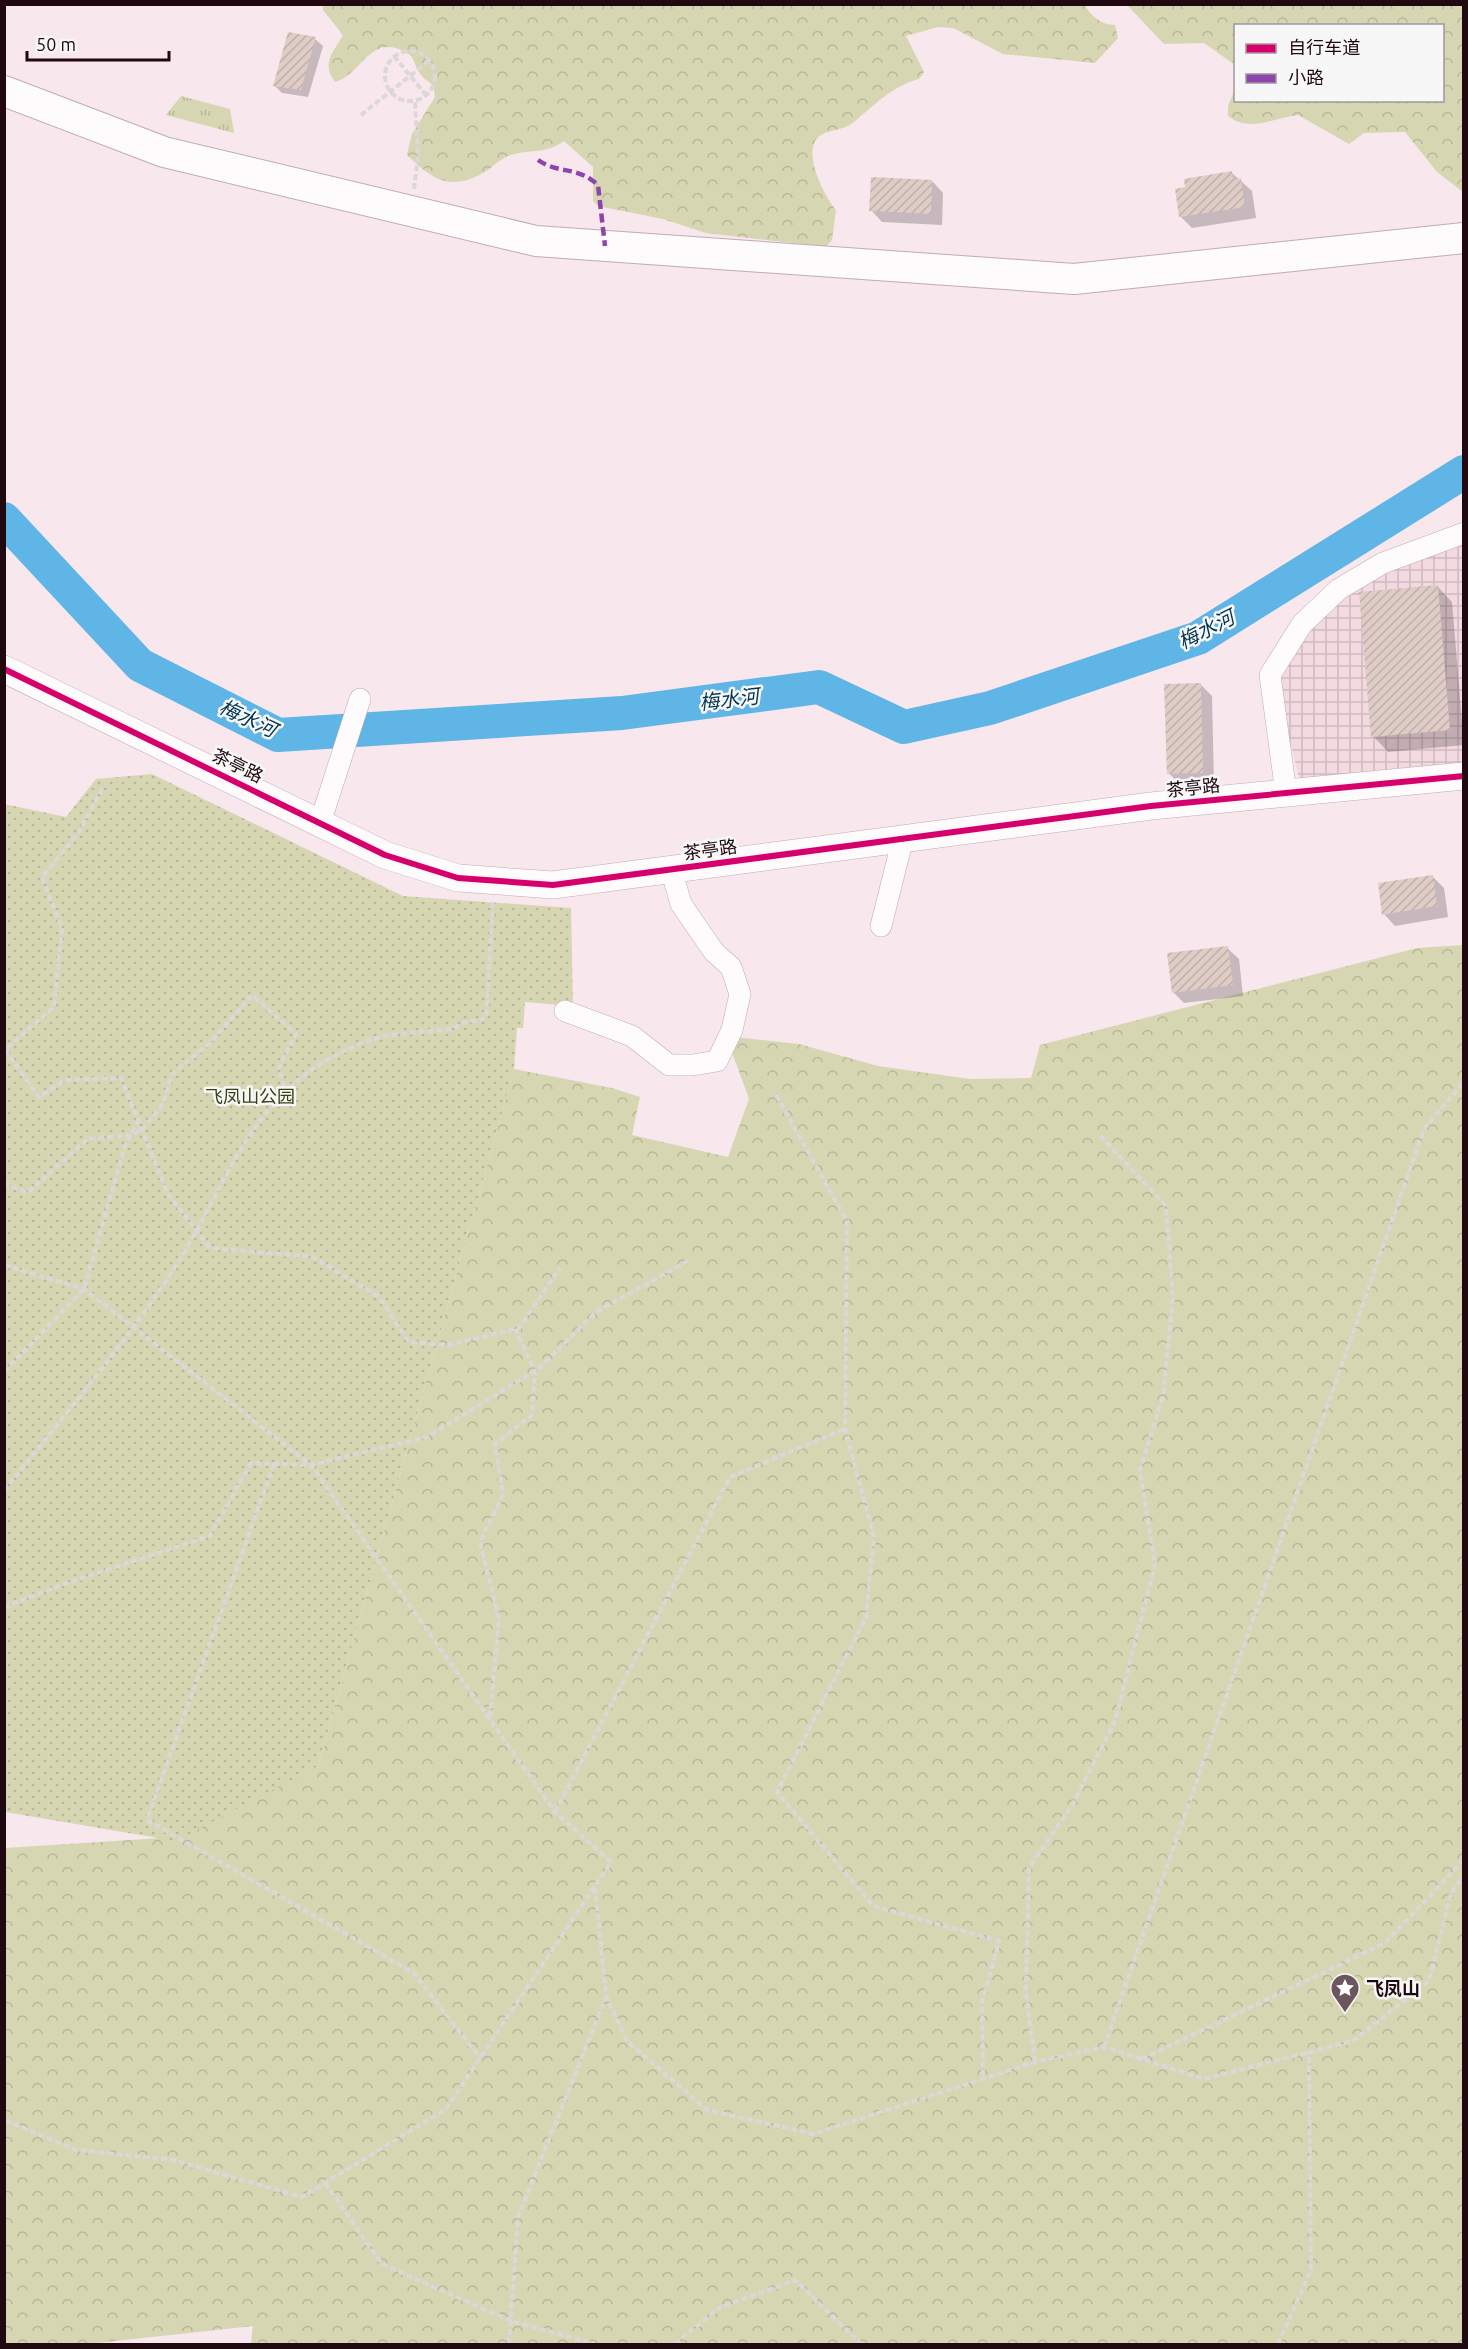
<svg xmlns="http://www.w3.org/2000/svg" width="1468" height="2349" font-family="Ubuntu,'Noto Sans SC',sans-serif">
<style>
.industrial{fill:url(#industrial-grid)}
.grass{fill:url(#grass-tufts)}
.forest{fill:url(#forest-crowns)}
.park{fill:url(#park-dots)}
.shadow{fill:#0003}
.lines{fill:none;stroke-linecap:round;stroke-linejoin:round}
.river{stroke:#5fb5e6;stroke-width:34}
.building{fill:url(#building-hatch)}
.minor-casing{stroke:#c0acb2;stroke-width:22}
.tertiary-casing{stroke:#c0acb2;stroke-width:28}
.secondary-casing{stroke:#c0acb2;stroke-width:32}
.path{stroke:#dcd7d8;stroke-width:4;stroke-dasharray:6 3;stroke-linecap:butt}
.minor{stroke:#fefbfc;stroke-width:21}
.tertiary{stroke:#fefbfc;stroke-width:27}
.secondary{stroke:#fefbfc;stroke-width:30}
.quiet{stroke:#8e44ad;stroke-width:4.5;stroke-dasharray:9 4.5;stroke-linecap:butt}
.cycleway-casing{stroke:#f7f7f7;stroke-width:10}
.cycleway{stroke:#d6006c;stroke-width:6}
.labels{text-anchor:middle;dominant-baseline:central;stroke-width:5;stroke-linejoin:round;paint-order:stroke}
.street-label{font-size:18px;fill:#200811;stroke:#f7f7f7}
.park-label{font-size:18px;fill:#384111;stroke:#f7f7f7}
.poi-label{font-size:18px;font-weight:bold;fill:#200811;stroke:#f7f7f7;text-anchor:start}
.water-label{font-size:20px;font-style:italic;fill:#00344f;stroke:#f7f7f7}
</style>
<defs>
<pattern id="industrial-grid" width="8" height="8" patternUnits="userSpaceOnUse" patternTransform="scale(1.5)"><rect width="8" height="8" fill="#f3d9e0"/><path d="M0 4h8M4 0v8" fill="none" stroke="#d0b9bf"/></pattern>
<pattern id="grass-tufts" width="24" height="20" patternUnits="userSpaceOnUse" patternTransform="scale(1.5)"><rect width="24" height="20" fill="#d6d7b2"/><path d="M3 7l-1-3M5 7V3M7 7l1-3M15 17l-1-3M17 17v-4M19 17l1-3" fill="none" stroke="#b7b798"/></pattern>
<pattern id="forest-crowns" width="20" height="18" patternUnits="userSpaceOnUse" patternTransform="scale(1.5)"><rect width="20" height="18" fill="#d6d7b2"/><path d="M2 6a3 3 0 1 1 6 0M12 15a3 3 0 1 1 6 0" fill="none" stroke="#b7b798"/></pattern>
<pattern id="park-dots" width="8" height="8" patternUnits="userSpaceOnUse" patternTransform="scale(1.5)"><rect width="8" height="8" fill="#d6d7b2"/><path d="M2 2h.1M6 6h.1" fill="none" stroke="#b7b798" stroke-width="1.8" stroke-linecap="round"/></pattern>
<pattern id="building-hatch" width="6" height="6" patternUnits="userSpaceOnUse" patternTransform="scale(1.5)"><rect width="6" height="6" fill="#dfccc6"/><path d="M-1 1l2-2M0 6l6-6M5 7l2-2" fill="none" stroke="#bfaea9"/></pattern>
</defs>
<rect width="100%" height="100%" fill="#f8e7ec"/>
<polygon class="industrial" points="1463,538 1463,763 1300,783 1274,673 1337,596 1428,552"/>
<polygon class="grass" points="181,96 230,109 234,133 166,115"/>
<g class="forest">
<path d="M1084,4c7,12 17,21 31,21l3,13 -23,25 -92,-9 -50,-26 -15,-1 -32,9 18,36 -5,7c-27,7 -43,25 -64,42 -11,10 -24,8 -34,14 -22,13 4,62 15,75l-4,30 -6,7 -120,-14 -43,-14 -65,-13 -5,-5v-34l-29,-26c-16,13 -34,8 -53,14 -9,3 -15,9 -23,15 -36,22 -53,12 -81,-15l5,-21 23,-37 -2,-12c-5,-4 -11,-7 -14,-13 -5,-7 -4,-15 -12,-19 -37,-22 -46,23 -72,29 -14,-19 -2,-29 8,-47l-20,-25v-5z"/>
<path d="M1127,5h336v187l-26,-20 -32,-40 -41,1 -15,11 -51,-29c-25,3 -48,18 -70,1v-10l7,-17 1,11h206v-74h-206l-1,39 -31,-22 -40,1z"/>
<polygon points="1463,945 1463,2344 251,2344 253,2326 88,2344 5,2344 5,1848 161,1838 318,1766 514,1069 612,1088 640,1097 632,1135 728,1157 749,1099 726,1036 799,1044 878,1066 970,1079 1031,1078 1040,1045 1417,948"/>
</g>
<polygon class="park" points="152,774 403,896 571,908 573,1006 525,1002 523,1028 517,1028 514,1069 318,1766 176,1841 5,1812 4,804 66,817 96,779"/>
<g class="shadow">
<polygon points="315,39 323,46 308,97 282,93 275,86"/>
<polygon points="1232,173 1252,191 1256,218 1192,228 1181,217 1176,190"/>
<polygon points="932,181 943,193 942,225 882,222 871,210"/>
<polygon points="1437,586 1452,602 1464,745 1388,752 1373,736"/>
<polygon points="1200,684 1212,696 1214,784 1180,785 1169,773"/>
<polygon points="1432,876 1444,888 1448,917 1395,926 1384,914"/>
<polygon points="1227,948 1239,959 1243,996 1184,1003 1173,992"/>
</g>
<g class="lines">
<polyline class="river" points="4,519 140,665 278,735 622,713 819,687 904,727 990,708 1198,638 1464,472"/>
</g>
<g class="building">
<polygon points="288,32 316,37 301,90 273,86"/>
<polygon points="1232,171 1233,180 1241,178 1245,207 1179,217 1175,189 1185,187 1184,179"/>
<polygon points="871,177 932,180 931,214 869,211"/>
<polygon points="1438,585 1450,730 1371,737 1359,592"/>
<polygon points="1201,683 1203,773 1167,774 1164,684"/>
<polygon points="1433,875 1437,906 1382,915 1378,883"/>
<polygon points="1228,946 1233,985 1172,993 1167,953"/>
</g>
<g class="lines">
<g class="minor-casing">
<g id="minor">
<polyline points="1286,793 1270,675 1302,624 1339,589 1383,563 1464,533"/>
<polyline points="320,823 360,699"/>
<polyline points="881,926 903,838"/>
<polyline points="565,1011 632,1036 669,1065 693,1065 717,1061 732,1030 740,994 731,967 714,952 681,904 671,869"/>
</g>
</g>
<g class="tertiary-casing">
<polyline id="tertiary" points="4,669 385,855 458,878 553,885 1151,806 1464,776"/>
</g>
<g class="secondary-casing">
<polyline id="secondary" points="4,91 164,152 536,241 1074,279 1464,238"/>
</g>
<g class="path">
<circle cx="410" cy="76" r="25"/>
<polyline points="394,56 426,95"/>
<polyline points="361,115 430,60"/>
<polyline points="414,189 418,156 415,101"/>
<polyline points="102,789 78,834 42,877 62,928 54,1007 5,1050 39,1097 65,1080 121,1078 168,1194 210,1248 313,1257 379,1297 409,1342 448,1345 519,1328 560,1268"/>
<polyline points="776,1095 847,1221 845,1429 874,1537 866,1617 777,1792 873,1906 999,1941 982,2003 983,2079"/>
<polyline points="4,1183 27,1193 88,1139 131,1135 142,1130 163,1104 172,1074 211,1042 252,995 296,1034 279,1067 285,1093"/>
<polyline points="4,1265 84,1289 311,1465 427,1437 538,1369 596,1312 688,1261"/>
<polyline points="4,1372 84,1289 125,1146 138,1121"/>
<polyline points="274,1464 147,1820 414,1973 480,2058"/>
<path d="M4,1491c56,-70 114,-139 164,-213 63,-94 79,-193 200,-237 23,-9 60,-9 86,-12 13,-12 21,-5 32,-12l7,-115"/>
<polyline points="4,1607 64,1584 210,1536 251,1463 311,1465 555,1812 611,1862 446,2109 302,2197 173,2160 76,2150 4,2120"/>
<polyline points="490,1717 499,1619 480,1542 503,1495 495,1444 532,1415 535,1371 515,1329"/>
<polyline points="555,1812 730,1477 845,1429"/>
<polyline points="595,1887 606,1996 627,2041 707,2110 813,2134 1035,2062 1104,2047 1204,2079 1353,2041 1429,1981 1451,1893 1464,1875"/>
<polyline points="1104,2047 1424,1129 1464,1082"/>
<polyline points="1142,2059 1385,1943 1464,1860"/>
<polyline points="1035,2062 1026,1992 1029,1868 1073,1804 1115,1721 1155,1565 1140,1470 1163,1396 1173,1297 1166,1206 1098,1133"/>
<polyline points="325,2183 382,2264 511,2321 595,2344"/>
<polyline points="509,2344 518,2217 606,1997"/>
<polyline points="675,2344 719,2308 795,2280 861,2344"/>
<polyline points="1278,2344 1311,2270 1309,2052"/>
</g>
<use href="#minor" class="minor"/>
<use href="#tertiary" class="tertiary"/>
<use href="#secondary" class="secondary"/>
<path class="quiet" d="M538,160c22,15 38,5 60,25l7,61"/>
<g class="cycleway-casing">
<polyline id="cycleway" points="4,669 385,855 458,878 553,885 1151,806 1464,776"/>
</g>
<use href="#cycleway" class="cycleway"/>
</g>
<defs>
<g id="sight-pin" transform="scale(1.5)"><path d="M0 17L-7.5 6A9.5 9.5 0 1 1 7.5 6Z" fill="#6c565e" stroke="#f7f7f7"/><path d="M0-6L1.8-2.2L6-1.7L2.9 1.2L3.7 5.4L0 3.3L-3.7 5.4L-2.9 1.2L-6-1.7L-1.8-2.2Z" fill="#fff"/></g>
</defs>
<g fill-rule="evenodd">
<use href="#sight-pin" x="1345" y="1988"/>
</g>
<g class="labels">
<g class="street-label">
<text transform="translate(238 765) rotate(26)">茶亭路</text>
<text transform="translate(1193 787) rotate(-6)">茶亭路</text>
<text transform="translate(710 849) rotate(-8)">茶亭路</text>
</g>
<g class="park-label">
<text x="250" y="1096">飞凤山公园</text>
</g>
<g class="poi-label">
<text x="1366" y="1988">飞凤山</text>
</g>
<g class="water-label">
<text transform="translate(1206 629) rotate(-27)">梅水河</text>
<text transform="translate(729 699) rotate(-7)">梅水河</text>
<text transform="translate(248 718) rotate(25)">梅水河</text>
</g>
</g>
<rect width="1468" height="2349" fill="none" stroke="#200811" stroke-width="12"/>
<rect x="1234" y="24" width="210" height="78" fill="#f7f7f7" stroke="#a1979b" stroke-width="1.5"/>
<rect x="1246" y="44" width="30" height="9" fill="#d6006c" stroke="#a1979b" stroke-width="1.5"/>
<text x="1288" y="54" font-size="18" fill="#200811">自行车道</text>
<rect x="1246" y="74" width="30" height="9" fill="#8e44ad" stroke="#a1979b" stroke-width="1.5"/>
<text x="1288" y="84" font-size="18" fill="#200811">小路</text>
<path d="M27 51v9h142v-9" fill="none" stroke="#200811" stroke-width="3"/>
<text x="36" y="51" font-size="18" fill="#200811" stroke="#f7f7f7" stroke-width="4.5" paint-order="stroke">50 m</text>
</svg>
